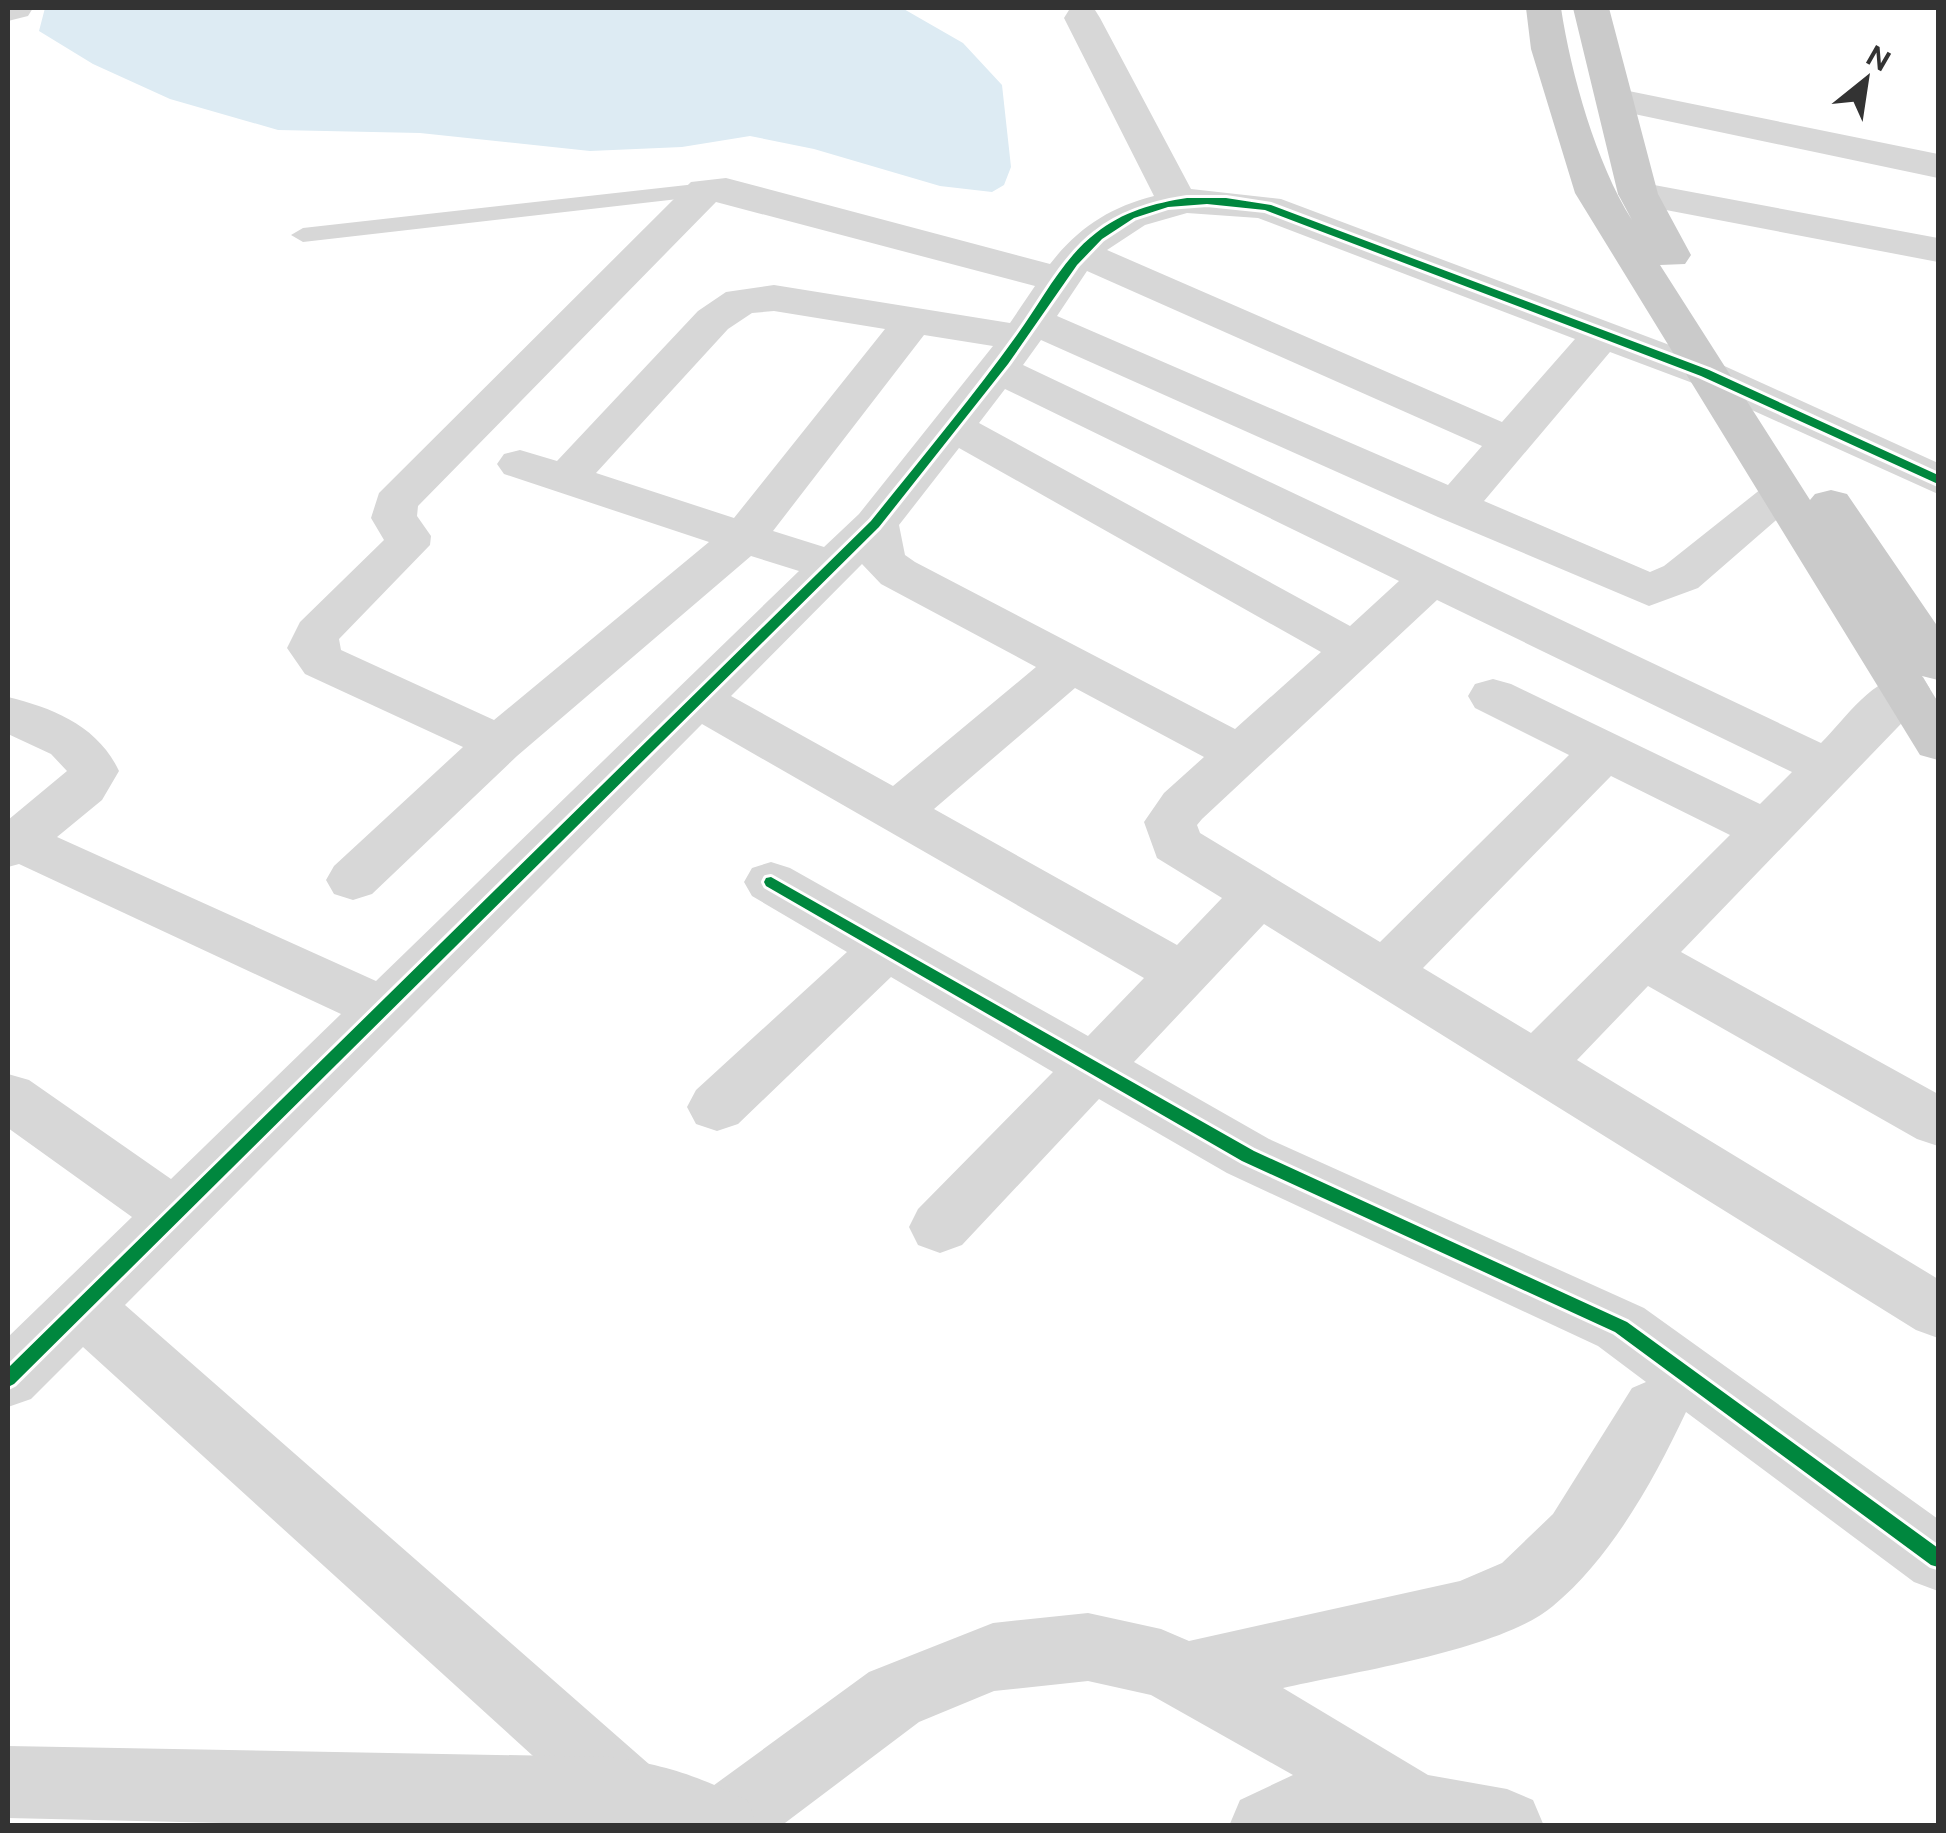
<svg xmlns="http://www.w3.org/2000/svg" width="1946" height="1833" font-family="'Public Sans',sans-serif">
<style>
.water{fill:#ddebf3}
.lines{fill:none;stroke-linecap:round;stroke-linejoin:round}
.service{fill:#d7d7d7;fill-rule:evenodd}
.minor{fill:#d7d7d7;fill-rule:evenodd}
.tertiary{fill:#d7d7d7;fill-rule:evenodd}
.primary{fill:#cacaca;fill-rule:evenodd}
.cycleway-casing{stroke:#fff;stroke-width:6}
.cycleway{fill:#00873e;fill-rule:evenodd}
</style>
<rect width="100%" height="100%" fill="#fff"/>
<polygon class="water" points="45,8 902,8 963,43 1002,85 1011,167 1004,185 992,192 940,186 814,149 750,136 682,147 590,151 420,133 278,130 170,99 93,64 39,31"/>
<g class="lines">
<polygon class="service" points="705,183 717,190 713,195 303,242 291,235 303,228"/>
<g class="minor">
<polygon points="8,8 33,8 28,16 8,21"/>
<path d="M1083,8l12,2 5,8 91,171 90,10 439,165 218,99v31l-248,-112 -80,-30 -126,149 166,71 14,-6 102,-81 16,-4 16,4 7,10 -107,93 -49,18 -211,-89 -397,-177 -18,25 798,378c28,-28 59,-78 102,-66l7,12 -7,12 -242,251 257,142v52l-21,-7 -269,-153 -71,74 361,219v59l-22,-8 -652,-406 -130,138 135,77 375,169 294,211v72l-24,-9 -228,-170c-32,68 -75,146 -133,194 -52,44 -201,66 -270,82l145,87 79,14 26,11 11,26h-315l11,-26 53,-25 -142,-80 -63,-14 -94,10 -75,31 -138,104h-97l11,-27 174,-127 124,-49 95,-10 73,16 28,12 271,-60 42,-18 51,-49 79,-126 14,-6 -48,-36 -371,-173 -128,-74 -137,146 -22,8 -22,-8 -9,-18 9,-18 135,-137 -162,-95 -153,147 -21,7 -21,-7 -9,-17 9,-17 151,-138 -95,-56 -8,-14 8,-14 19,-6 19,6 298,168 56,-58 -442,-254 -577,581 533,467 11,26 -11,26 -48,2 -527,-479 -52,52 -23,8v-70l124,-120 -124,-89v-54l21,6 142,99 170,-165 -322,-150 -11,3v-47l59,-49 -16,-17 -43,-20v-37c45,11 90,29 111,74l-17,29 -45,37 319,144 423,-410 -48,-15 -234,200 -145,138 -19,6 -19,-6 -8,-14 8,-14 129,-119 -158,-73 -18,-26 13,-26 84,-82 -13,-22 8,-25 312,-311 35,-4 324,86c28,-36 60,-57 104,-68l-90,-178 5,-8zM716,202l319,84 -25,37 -236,-38 -48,7 -28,19 -141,150 -37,-11 -16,4 -7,10 7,10 205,68 -215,178 -153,-70 -2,-11 91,-94 1,-9 -14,-20 1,-10zM1187,213l71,5 317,121 -73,83 -395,-172 38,-25zM1087,271l395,175 -34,39 -391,-169zM774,311l111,18 -151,189 -138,-45 132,-144 24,-16zM924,335l69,11 -134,168 -35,33 -51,-16zM1005,389l394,192 -49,45 -371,-203zM959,448l362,204 -86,77 -320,-167 -10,-7 -6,-30zM862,564l19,20 155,83 -143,119 -162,-90zM1437,600l355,172 -32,32 -249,-120 -18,-5 -18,5 -7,12 7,12 94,47 -189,187 -180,-109 -3,-8 5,-6zM1075,688l129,69 -40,36 -20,29 13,36 65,40 -45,47 -243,-136zM1611,776l119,59 -199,198 -108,-65z"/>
<polygon points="1614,88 1938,154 1938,178 1601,107 1595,99 1601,91"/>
<polygon points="1638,182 1938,238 1938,262 1624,202 1618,194 1624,186"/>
</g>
<path class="tertiary" d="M8,1746l603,11c58,9 84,18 136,43l11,26h-402l-348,-8z"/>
<path class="primary" d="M1526,8h35c10,66 35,155 71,212l-14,-26 -45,-186h36l49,186 33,61 -6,9 -25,1 150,235 5,-6 16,-4 16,4 91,133v53l-16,-4 16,26v58l-18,-5 -345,-562 -44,-144z"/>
<g class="cycleway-casing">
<g id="cycleway">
<path d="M1187,198h39l45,7 438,165 229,105v9l-237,-108 -436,-166 -58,-6 -39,3 -34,11 -32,21 -25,26 -69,99 -129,163 -865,857 -6,3v-19l863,-847c49,-61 100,-122 146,-186 25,-34 45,-76 79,-102 26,-21 58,-30 91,-35z"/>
<polygon points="771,877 1254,1151 1627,1322 1938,1548 1938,1567 1931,1565 1615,1332 1242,1161 766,886 764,882 766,878"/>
</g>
</g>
<use href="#cycleway" class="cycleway"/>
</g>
<rect width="1946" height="1833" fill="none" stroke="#333333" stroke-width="20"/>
<g transform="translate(1866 80) rotate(30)" stroke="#ffffff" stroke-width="8" paint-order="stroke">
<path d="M0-8L18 38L0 25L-18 38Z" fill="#333333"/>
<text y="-15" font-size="28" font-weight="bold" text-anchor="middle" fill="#333333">N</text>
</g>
</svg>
